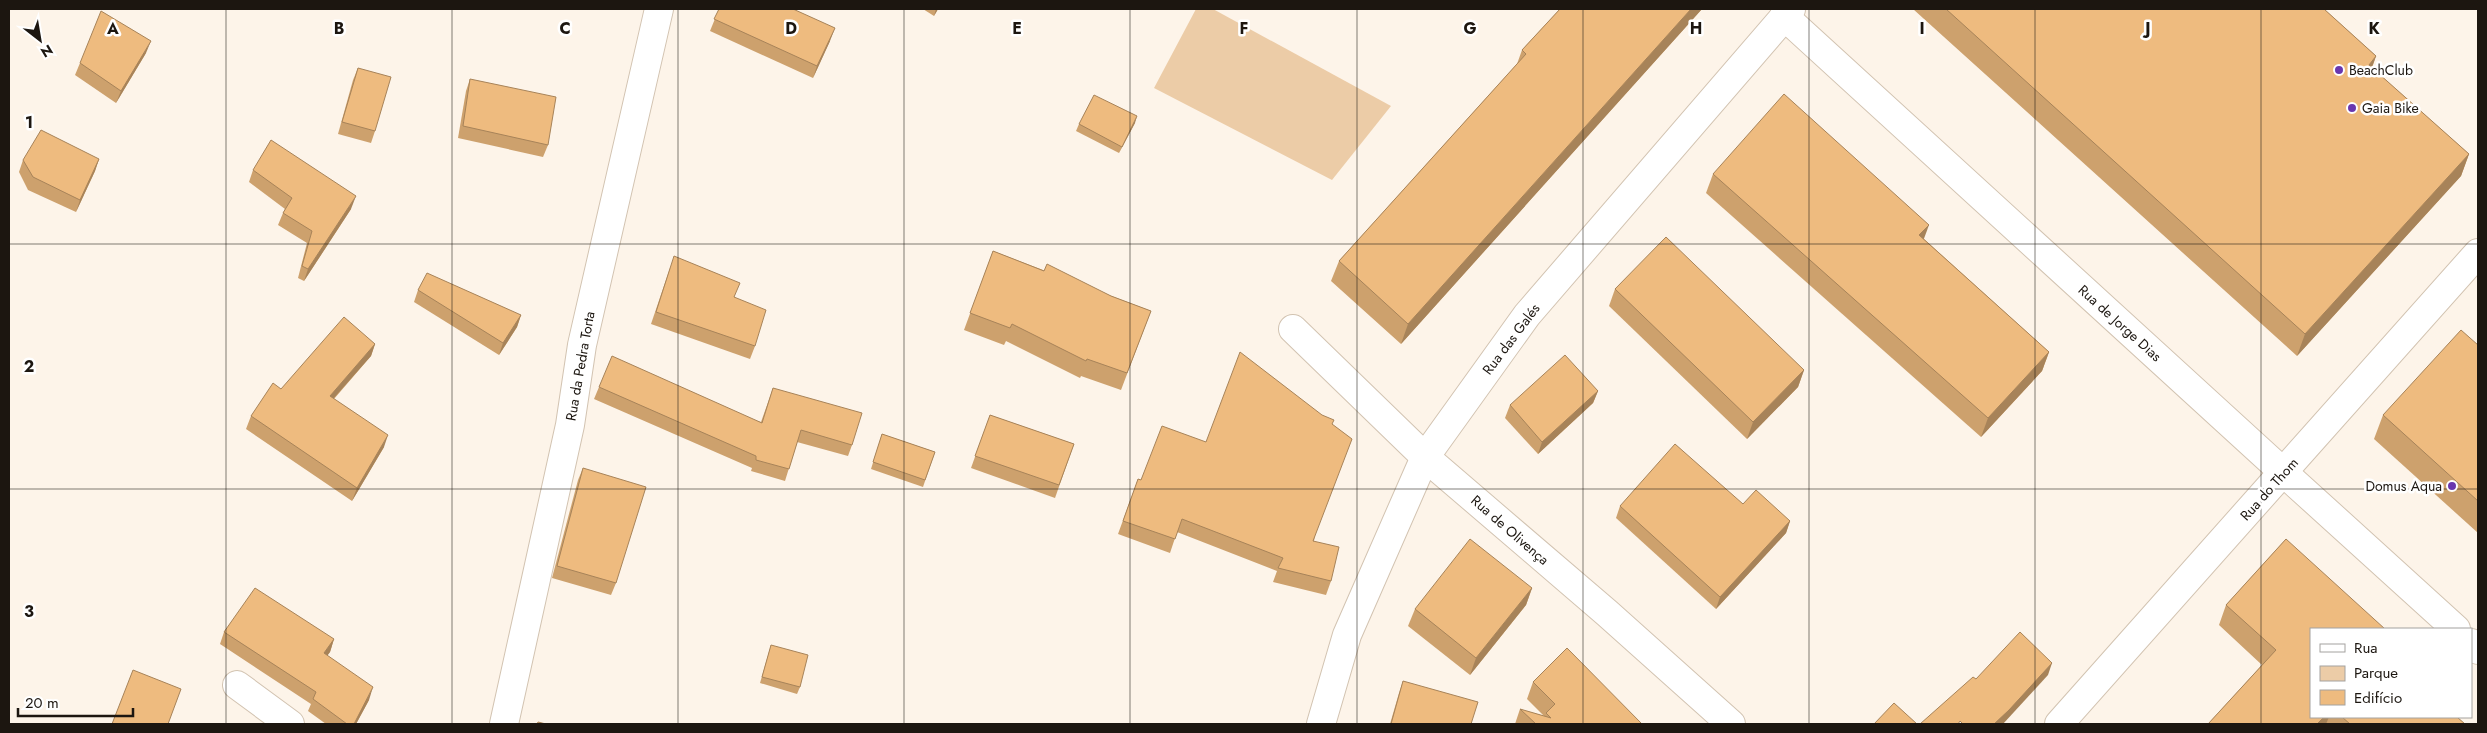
<svg xmlns="http://www.w3.org/2000/svg" width="2487" height="733" font-family="Jost,sans-serif">
<style>
.green{fill:#eccca7}
.lines{fill:none;stroke-linecap:round;stroke-linejoin:round}
.minor-casing{stroke:#d2c3b1;stroke-width:30}
.secondary-casing{stroke:#d2c3b1;stroke-width:30}
.minor{stroke:#fff;stroke-width:28}
.secondary{stroke:#fff;stroke-width:28}
.wall{fill:#cda16d}
.shaded-wall{fill:#a78359}
.building{fill:#eebb7f;stroke:#a78359}
.grid{fill:none;stroke:#1c1610;stroke-width:1;stroke-opacity:0.55}
.poi-dot{fill:#6937af;stroke:#fff;stroke-width:2}
.labels{text-anchor:middle;dominant-baseline:central;stroke-width:5;stroke-linejoin:round;paint-order:stroke}
.poi-label{font-size:14px;fill:#1c1610;stroke:#fff;text-anchor:start}
.street-label{font-size:14px;fill:#1c1610;stroke:#fff}
.grid-label{font-size:16px;text-anchor:middle;font-weight:bold;fill:#1c1610;stroke:#fff;stroke-width:5;stroke-linejoin:round;paint-order:stroke}
</style>
<rect width="100%" height="100%" fill="#fdf4e9"/>
<polygon class="green" points="1196,9 1213,9 1391,106 1332,180 1154,88"/>
<g class="lines">
<g class="minor-casing">
<g id="minor">
<polyline points="1784,16 2283,472 2059,724"/>
<polyline points="1293,329 1425,457 1607,613 1731,724"/>
<polyline points="237,685 290,724"/>
<polyline points="504,724 570,425 582,345 659,9"/>
<polyline points="1321,724 1347,635 1425,457 1527,315 1791,9"/>
</g>
</g>
<g class="secondary-casing">
<g id="secondary">
<polyline points="2456,629 2283,472 2478,253"/>
<polyline points="2471,643 2478,650"/>
</g>
</g>
<use href="#minor" class="minor"/>
<use href="#secondary" class="secondary"/>
</g>
<g class="wall">
<polygon points="719,9 830,41 813,78 710,31"/>
<polygon points="923,9 938,9 934,16"/>
<polygon points="1560,9 1702,9 1401,344 1331,281 1339,261 1517,64 1522,50"/>
<polygon points="1913,9 2324,9 2376,56 2372,68 2469,154 2461,176 2297,356"/>
<polygon points="146,53 116,103 75,75 80,63"/>
<polygon points="358,68 375,131 371,143 338,134 353,80"/>
<polygon points="470,79 548,145 543,157 458,138 466,91"/>
<polygon points="1135,123 1119,153 1076,131 1079,124"/>
<polygon points="99,159 95,171 76,212 28,190 19,172 23,160"/>
<polygon points="253,170 351,209 304,281 298,278 307,243 278,225 283,213 285,209 249,182"/>
<polygon points="1713,174 1924,239 2049,352 2042,371 1981,437 1706,193"/>
<polygon points="993,251 1151,311 1121,390 1081,376 1080,378 1006,341 1004,345 964,330"/>
<polygon points="670,268 735,297 755,346 750,359 651,324"/>
<polygon points="1615,289 1804,370 1798,387 1747,439 1609,306"/>
<polygon points="418,290 521,315 517,327 499,355 414,302"/>
<polygon points="375,344 371,356 334,399 384,447 352,501 246,429 251,416 281,389"/>
<polygon points="2478,345 2478,533 2374,439 2383,415"/>
<polygon points="599,387 761,422 773,388 852,445 848,456 797,442 785,481 751,471 752,468 594,399"/>
<polygon points="1598,391 1593,403 1538,454 1505,418 1510,405"/>
<polygon points="990,415 1074,444 1055,498 971,468"/>
<polygon points="1333,424 1314,541 1331,581 1326,595 1273,582 1277,571 1177,532 1170,553 1118,534 1138,479 1141,480 1206,442"/>
<polygon points="882,434 935,452 923,487 871,469"/>
<polygon points="583,468 616,583 611,595 552,578 578,480"/>
<polygon points="1743,504 1790,521 1786,533 1716,609 1616,518 1620,506"/>
<polygon points="2286,539 2311,717 2457,717 2465,724 2208,724 2262,665 2219,625 2226,605"/>
<polygon points="1532,588 1526,605 1470,675 1408,626 1415,609"/>
<polygon points="224,632 334,639 330,652 327,655 369,700 356,724 326,724 308,711 311,704 220,644"/>
<polygon points="771,645 800,687 797,694 760,683"/>
<polygon points="1403,681 1471,724 1390,724 1399,693"/>
<polygon points="1533,682 1642,724 1515,724 1520,709 1544,716 1527,699"/>
</g>
<g class="shaded-wall">
<polygon points="936,9 938,9 934,16"/>
<polygon points="1691,9 1702,9 1401,344 1408,324"/>
<polygon points="835,28 830,41 813,78 817,66"/>
<polygon points="151,41 146,53 116,103 121,91"/>
<polygon points="2376,56 2368,78 2369,65"/>
<polygon points="1137,116 1135,123 1119,153 1122,147"/>
<polygon points="2469,154 2461,176 2297,356 2305,334"/>
<polygon points="99,159 95,171 76,212 80,200"/>
<polygon points="356,196 351,209 304,281 308,269"/>
<polygon points="1929,225 1922,244 1919,235"/>
<polygon points="521,315 517,327 499,355 503,343"/>
<polygon points="375,344 371,356 325,408 330,396"/>
<polygon points="2049,352 2042,371 1981,437 1988,418"/>
<polygon points="1804,370 1798,387 1747,439 1753,422"/>
<polygon points="1598,391 1593,403 1538,454 1542,442"/>
<polygon points="388,435 384,447 352,501 357,488"/>
<polygon points="1790,521 1786,533 1716,609 1720,597"/>
<polygon points="1532,588 1526,605 1470,675 1476,658"/>
<polygon points="334,639 330,652 320,666 324,653"/>
<polygon points="2052,663 2048,675 2003,724 1994,724"/>
<polygon points="373,687 369,700 356,724 354,724"/>
<polygon points="2324,717 2329,717 2326,724 2317,724"/>
</g>
<g class="building">
<polygon points="719,9 793,9 835,28 817,66 714,19"/>
<polygon points="1560,9 1691,9 1408,324 1339,261 1526,54 1522,50"/>
<polygon points="1946,9 2324,9 2376,56 2369,65 2469,154 2305,334"/>
<polygon points="101,11 151,41 121,91 80,63"/>
<polygon points="358,68 391,77 375,131 342,122"/>
<polygon points="470,79 556,97 548,145 463,126"/>
<polygon points="1784,94 1929,225 1919,235 2049,352 1988,418 1713,174"/>
<polygon points="1094,95 1137,116 1122,147 1079,124"/>
<polygon points="41,130 99,159 80,200 33,177 23,160"/>
<polygon points="271,140 356,196 308,269 302,266 312,231 283,213 292,198 253,170"/>
<polygon points="1666,237 1804,370 1753,422 1615,289"/>
<polygon points="993,251 1044,271 1047,264 1111,296 1151,311 1127,373 1087,359 1086,361 1012,324 1010,328 970,313"/>
<polygon points="674,256 740,283 734,297 766,310 755,346 656,312"/>
<polygon points="427,273 521,315 503,343 418,290"/>
<polygon points="344,317 375,344 330,396 388,435 357,488 251,416 273,383 281,389"/>
<polygon points="2461,330 2478,345 2478,501 2383,415"/>
<polygon points="1240,352 1322,415 1334,420 1332,424 1352,439 1313,541 1339,547 1331,581 1278,568 1283,558 1182,519 1175,539 1123,521 1138,479 1141,480 1162,426 1206,442"/>
<polygon points="1565,355 1598,391 1542,442 1510,405"/>
<polygon points="612,356 762,423 773,388 862,413 852,445 801,430 789,469 756,460 756,456 599,387"/>
<polygon points="990,415 1074,444 1059,485 975,456"/>
<polygon points="882,434 935,452 925,480 873,462"/>
<polygon points="1675,444 1743,504 1756,490 1790,521 1720,597 1620,506"/>
<polygon points="583,468 646,487 616,583 557,566"/>
<polygon points="1470,539 1532,588 1476,658 1415,609"/>
<polygon points="2286,539 2385,629 2311,629 2311,717 2324,717 2317,724 2208,724 2276,650 2226,605"/>
<polygon points="255,588 334,639 324,653 373,687 354,724 347,724 313,699 316,692 224,632"/>
<polygon points="2020,632 2052,663 2009,710 1994,724 1963,724 1960,721 1958,724 1920,724 1973,677 1976,679"/>
<polygon points="771,645 808,655 800,687 762,677"/>
<polygon points="1567,648 1642,724 1536,724 1520,709 1551,718 1546,713 1555,704 1533,682"/>
<polygon points="133,670 181,689 168,724 112,724"/>
<polygon points="1403,681 1478,702 1471,724 1391,724"/>
<polygon points="1894,703 1917,724 1874,724"/>
<polygon points="2342,717 2457,717 2465,724 2350,724"/>
<polygon points="538,722 546,724 537,724"/>
</g>
<path class="grid" d="M226,9v715M452,9v715M678,9v715M904,9v715M1130,9v715M1357,9v715M1583,9v715M1809,9v715M2035,9v715M2261,9v715M9,244h2469M9,489h2469"/>
<g class="poi-dot">
<circle cx="2339" cy="70" r="5"/>
<circle cx="2352" cy="108" r="5"/>
<circle cx="2452" cy="486" r="5"/>
</g>
<g class="labels">
<g class="poi-label">
<text x="2349" y="70">BeachClub</text>
<text x="2362" y="108">Gaia Bike</text>
<text x="2442" y="486" text-anchor="end">Domus Aqua</text>
</g>
<g class="street-label">
<text transform="translate(2120 323) rotate(42)">Rua de Jorge Dias</text>
<text transform="translate(1511 339) rotate(-53)">Rua das Galés</text>
<text transform="translate(580 366) rotate(-80)">Rua da Pedra Torta</text>
<text transform="translate(2269 489) rotate(-48)">Rua do Thom</text>
<text transform="translate(1510 530) rotate(41)">Rua de Olivença</text>
</g>
</g>
<g class="grid-label">
<text x="113" y="34">A</text>
<text x="339" y="34">B</text>
<text x="565" y="34">C</text>
<text x="791" y="34">D</text>
<text x="1017" y="34">E</text>
<text x="1244" y="34">F</text>
<text x="1470" y="34">G</text>
<text x="1696" y="34">H</text>
<text x="1922" y="34">I</text>
<text x="2148" y="34">J</text>
<text x="2374" y="34">K</text>
<text x="29" y="128">1</text>
<text x="29" y="372">2</text>
<text x="29" y="617">3</text>
</g>
<rect width="2487" height="733" fill="none" stroke="#1c1610" stroke-width="20"/>
<rect x="2310" y="628" width="162" height="90" fill="#ffffff" stroke="#a4a29f"/>
<rect x="2320" y="644" width="25" height="8" fill="#ffffff" stroke="#a4a29f"/>
<text x="2354" y="653" font-size="15" fill="#1c1610">Rua</text>
<rect x="2320" y="666" width="25" height="15" fill="#eccca7" stroke="#a4a29f"/>
<text x="2354" y="678" font-size="15" fill="#1c1610">Parque</text>
<rect x="2320" y="690" width="25" height="15" fill="#eebb7f" stroke="#a4a29f"/>
<text x="2354" y="703" font-size="15" fill="#1c1610">Edifício</text>
<g transform="translate(40 40) rotate(149)" stroke="#ffffff" stroke-width="4" paint-order="stroke">
<path d="M0-4L9 19L0 12L-9 19Z" fill="#1c1610"/>
<text y="-8" font-size="14" font-weight="bold" text-anchor="middle" fill="#1c1610">N</text>
</g>
<path d="M18 708v8h115v-8" fill="none" stroke="#1c1610" stroke-width="2.5"/>
<text x="25" y="708" font-size="15" fill="#1c1610" stroke="#ffffff" stroke-width="4" paint-order="stroke">20 m</text>
</svg>
